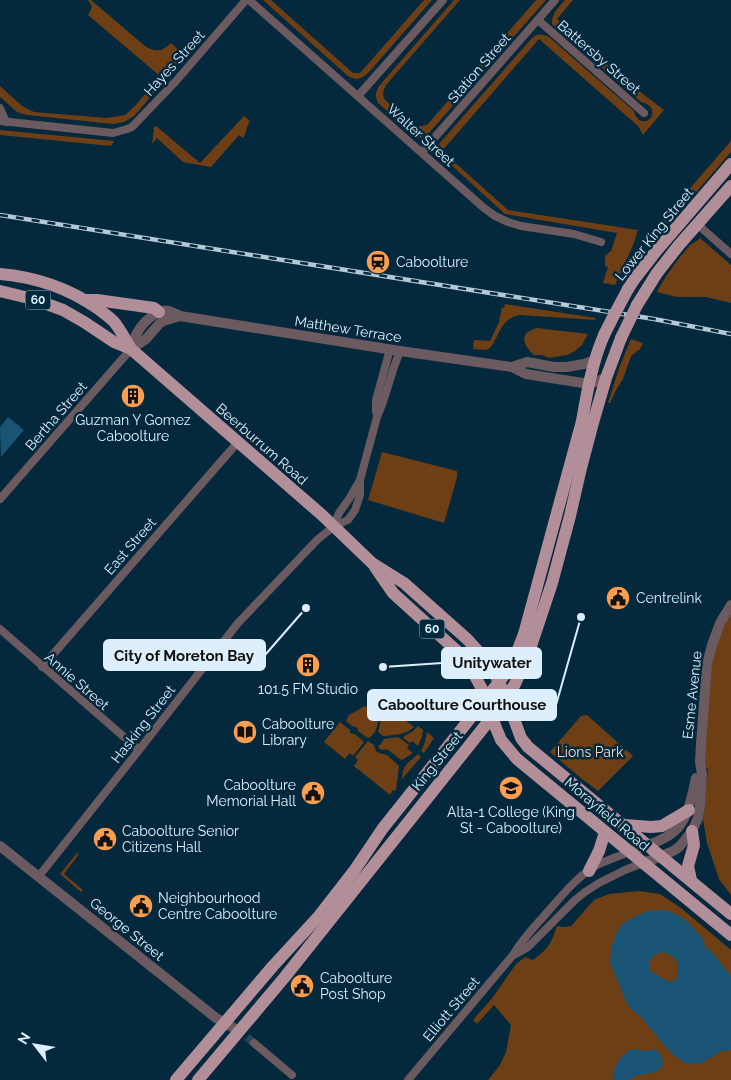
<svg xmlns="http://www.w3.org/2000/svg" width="731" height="1080" font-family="Raleway,sans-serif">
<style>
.green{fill:#6e3f15}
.water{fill:#195475;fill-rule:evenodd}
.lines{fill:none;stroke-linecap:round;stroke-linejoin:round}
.minor-tunnel{stroke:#254659;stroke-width:8;stroke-dasharray:8 4;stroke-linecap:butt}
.minor{stroke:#6b5a5f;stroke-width:8}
.tertiary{stroke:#6b5a5f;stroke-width:10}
.primary{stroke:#b28e99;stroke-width:12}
.rail-casing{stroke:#b4c9d8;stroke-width:4.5}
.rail{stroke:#04283c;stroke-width:2.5;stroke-dasharray:8;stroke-linecap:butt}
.primary-bridge{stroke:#b28e99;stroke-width:12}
.labels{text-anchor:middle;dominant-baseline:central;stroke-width:5;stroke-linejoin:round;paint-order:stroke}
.shield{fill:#04283c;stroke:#9cb3c3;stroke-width:1}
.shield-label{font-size:12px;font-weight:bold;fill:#ddeffd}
.street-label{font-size:14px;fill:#ddeffd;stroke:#04283c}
.poi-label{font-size:14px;fill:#ddeffd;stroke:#04283c;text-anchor:start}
.park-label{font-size:14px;fill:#f1dbca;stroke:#04283c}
.leader{fill:none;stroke:#ddeffd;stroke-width:2}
.callout-dot{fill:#ddeffd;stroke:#04283c;stroke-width:2}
.callout{fill:#ddeffd;stroke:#ddeffd;stroke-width:2}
.callout-label{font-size:15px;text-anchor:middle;font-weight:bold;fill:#111}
</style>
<rect width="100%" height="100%" fill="#04283c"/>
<g class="green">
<path d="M88,0h3l55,47c12,5 15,5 25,-4l15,13 -52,60 -10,6 -11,2 -86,-9 -10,-3 -17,-15v-11l22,20 12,6 73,6 18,-3 11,-10 24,-29 -72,-61 4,-8z"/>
<path d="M263,0h8l82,73h7l64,-73h8l-63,72c-7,6 -12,10 -21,4z"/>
<path d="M454,0h6l-74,85c-3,6 -4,10 -1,15l27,24c6,3 10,3 16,0l108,-124h10l-118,134c-3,3 -6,4 -11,3l-39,-34c-3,-7 -3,-10 1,-17z"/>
<path d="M565,0h8l-16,19 86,75 21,16 -21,25 -4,-8 -100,-88 -97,112 66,59 130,20 -4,13 -19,42 -12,-2 5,-16 -3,-1v-10l6,-5 6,-18 -112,-19 -69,-63 2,-6 94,-107c6,-5 10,-4 17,-1l85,74c2,9 9,14 17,7 4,-10 -2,-14 -10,-16l-89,-78c-1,-10 6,-16 13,-24z"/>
<path d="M244,116l6,5c-4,6 -4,14 -7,17l-4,-3 -28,32 -28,-5 -26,-24 -5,6 2,-14 -1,-2 3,-2 44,37z"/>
<polygon points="0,130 114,141 111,146 0,135"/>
<polygon points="731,141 731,152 665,228 660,223"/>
<path d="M700,238l31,27v38l-25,-6h-29l-20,-5c8,-16 21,-33 33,-47 4,-3 7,-3 10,-7z"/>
<path d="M505,304l91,14 -1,2 -75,-5c-20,4 -19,18 -30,33l-4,2 -13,-1 1,-9 16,1 9,-19 3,-15 2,1z"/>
<path d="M537,328l51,6 -6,11 -7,6 -8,4 -18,3 -7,-3h-8c-11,-10 -16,-22 3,-27z"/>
<polygon points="631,339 643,343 640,349 631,356 623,379 616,390 610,403 608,403 619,368"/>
<polygon points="382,452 457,471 457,477 444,523 368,500"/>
<polygon points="731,605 731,895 719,879 707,843 703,820 708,769 700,762 707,664"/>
<path d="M365,706c3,2 9,5 11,8 5,8 0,19 -7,24l-3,-1 -8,-6v-2l-2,-2 -4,-1 -6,-5 3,-6z"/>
<path d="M387,706l27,21c-9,8 -19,8 -31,9l-5,-4c2,-6 4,-14 0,-20z"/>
<polygon points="587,715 633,756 598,791 582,779 550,752 581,716"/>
<polygon points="340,722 350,730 350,733 355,734 364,742 353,756 350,753 345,759 324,742"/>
<polygon points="418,726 423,730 422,737 418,746 412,741 410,743 403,738 403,737 412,732"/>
<polygon points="427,732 434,738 424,753 421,751 425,742"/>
<path d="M398,737l11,8 -2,3 6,5 -11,7c-6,-2 -8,-7 -14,-10 -6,-2 -6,3 -10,-4l2,-1 4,-6z"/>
<polygon points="368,741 374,745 376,751 379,753 387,755 399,766 396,790 395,791 393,790 390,795 354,766 358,760 355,757"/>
<path d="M418,754l3,3 -19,22c1,-16 7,-16 16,-25z"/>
<polygon points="77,853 79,854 64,874 83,890 81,892 60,874"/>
<path d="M639,891l21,3 21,14 50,42v130h-243l12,-15 6,-13 5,-27 -17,-20 -17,19 -4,-4 20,-23 23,-33 9,-7 8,3c15,-11 18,-16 24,-34l6,1 8,-1 23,-26 15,-6z"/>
</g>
<g class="water">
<polygon points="8,417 24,430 1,457 0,427"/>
<path d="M665,910c17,6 21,9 33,23 4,5 6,7 7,14l7,5 19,24v74l-9,1 -20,12 -15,1 -14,-9 -9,-10 -24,-29 -7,-5 -6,-7 -17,-41 1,-15 5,-14 6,-10 12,-7 13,-6zM662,952c18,5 17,13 14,29h-8l-17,-9 -2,-10 6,-7z"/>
<path d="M654,1049l5,3 4,8 -1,7 -6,5 -21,4 -5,4h-17c-2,-10 8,-26 17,-30 6,-2 11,1 16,1 2,0 6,-1 8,-2z"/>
</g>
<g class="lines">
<polyline class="minor-tunnel" points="247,1037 254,1043"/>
<g class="minor">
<polyline points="249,0 484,208 495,216 508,222 521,226 574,234 601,242"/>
<polyline points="538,20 644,113"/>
<polyline points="358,96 443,0"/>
<polyline points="0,108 6,122"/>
<polyline points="0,121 113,133 127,129 132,127 176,81 246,0"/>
<polyline points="422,152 555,0"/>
<polyline points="697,224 731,254"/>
<polyline points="376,412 376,400 390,349"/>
<polyline points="0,499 131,349"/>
<polyline points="333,527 339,513 349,499 360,480 377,417 383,402 394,367 400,351"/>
<polyline points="0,629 139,750"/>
<polyline points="42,667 238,442"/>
<polyline points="39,876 139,750 238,623 317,540 333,527 348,520 355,510 360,495 360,480"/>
<polyline points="514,955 528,947 575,900 585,892 599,883 625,870 643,863"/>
<polyline points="254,1043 292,1075"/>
<path d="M408,1080l105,-125c9,-15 19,-26 31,-39 16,-18 32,-39 53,-51 10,-5 22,-9 32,-13"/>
</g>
<g class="tertiary">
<path d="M131,349c2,-5 3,-11 6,-16 5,-9 19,-25 32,-22 4,1 7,3 11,5l220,35 112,16 14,7 63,10 17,-6"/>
<polyline points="131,349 146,339 160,323 163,321 180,316"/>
<polyline points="512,367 527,362 554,367 567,367 584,364 595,360"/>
<polyline points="0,846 216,1018 239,1031"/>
<path d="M629,852c51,-17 56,-22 67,-74"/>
<polyline points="643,863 662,856 675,850 680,846 692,831 698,818 700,806 702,774 700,762 701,744 707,664 712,645 720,623 731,605"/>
</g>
<g class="primary">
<path d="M0,274c35,3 68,14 97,34 6,5 13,9 18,15 6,8 11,17 16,26l191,166 50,48 32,20 63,56 11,12 16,21 12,25 15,41 7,9 203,167"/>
<polyline points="628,289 636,277 657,250 731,164"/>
<polyline points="0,291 33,299 63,310 84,322 114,342 131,349"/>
<polyline points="84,300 97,300 154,308 159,312"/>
<polyline points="637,305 657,273 679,245 731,186"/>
<polyline points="375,567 393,593 458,652 470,667 482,689 496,728 501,740 517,759 731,935"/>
<polyline points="625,825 651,827 662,826 689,810"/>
<polyline points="589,871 599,851 605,832"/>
<polyline points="691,880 688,866 694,845 692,831"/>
<path d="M176,1080l97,-114 46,-50 35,-45 29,-43 20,-25 96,-121 13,-17 12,-31 58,-213c5,-29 10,-58 22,-86"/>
<polyline points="198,1080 284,978 492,717 515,684 526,659 532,643 552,583 570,516 581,468 594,419 606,378 621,338"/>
</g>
<g class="rail-casing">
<polyline id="rail" points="0,215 654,319 731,334"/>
</g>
<use href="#rail" class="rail"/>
<g class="primary-bridge">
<polyline points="604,335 612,319 628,289"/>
<polyline points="621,338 637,305"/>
</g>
</g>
<defs>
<g id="station-disc" transform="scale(1.25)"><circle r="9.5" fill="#fb9e50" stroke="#04283c"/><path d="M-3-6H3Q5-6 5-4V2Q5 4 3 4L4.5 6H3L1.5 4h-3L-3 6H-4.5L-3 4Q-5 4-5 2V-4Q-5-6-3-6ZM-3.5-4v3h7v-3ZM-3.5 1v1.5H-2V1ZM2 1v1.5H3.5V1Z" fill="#111"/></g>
<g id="building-disc" transform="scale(1.25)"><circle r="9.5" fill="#fb9e50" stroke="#04283c"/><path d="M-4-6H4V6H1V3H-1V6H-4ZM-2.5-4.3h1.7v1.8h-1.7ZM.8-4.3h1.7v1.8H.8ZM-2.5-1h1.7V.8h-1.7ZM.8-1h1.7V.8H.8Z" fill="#111"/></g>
<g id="civic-disc" transform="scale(1.25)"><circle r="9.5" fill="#fb9e50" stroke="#04283c"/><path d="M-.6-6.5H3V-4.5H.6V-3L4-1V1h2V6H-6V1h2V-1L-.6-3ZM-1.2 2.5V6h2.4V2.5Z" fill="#111"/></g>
<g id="library-disc" transform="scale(1.25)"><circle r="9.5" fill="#fb9e50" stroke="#04283c"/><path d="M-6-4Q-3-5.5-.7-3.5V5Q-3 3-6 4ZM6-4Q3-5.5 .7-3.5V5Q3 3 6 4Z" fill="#111"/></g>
<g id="school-disc" transform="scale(1.25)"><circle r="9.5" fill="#fb9e50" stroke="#04283c"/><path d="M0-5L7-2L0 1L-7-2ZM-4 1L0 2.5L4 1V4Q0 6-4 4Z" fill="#111"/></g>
</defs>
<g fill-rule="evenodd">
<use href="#station-disc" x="378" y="262"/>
<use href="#building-disc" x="133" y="396"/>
<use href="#civic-disc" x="618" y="598"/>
<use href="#building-disc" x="308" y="665"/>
<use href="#library-disc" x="245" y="732"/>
<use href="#school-disc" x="511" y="788"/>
<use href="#civic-disc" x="313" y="793"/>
<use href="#civic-disc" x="105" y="839"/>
<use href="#civic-disc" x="141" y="906"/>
<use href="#civic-disc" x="302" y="986"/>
</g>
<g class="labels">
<g class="shield">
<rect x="25.5" y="290.5" width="25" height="19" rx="4"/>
<rect x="419.5" y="619.5" width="25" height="19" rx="4"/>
</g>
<g class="shield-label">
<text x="38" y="300">60</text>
<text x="432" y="629">60</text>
</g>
<g class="street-label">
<text transform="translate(599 57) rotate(41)">Battersby Street</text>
<text transform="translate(174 63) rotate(-48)">Hayes Street</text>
<text transform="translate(479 68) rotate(-49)">Station Street</text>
<text transform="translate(421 135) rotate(42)">Walter Street</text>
<text transform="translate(654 234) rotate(-51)">Lower King Street</text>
<text transform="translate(348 329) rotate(9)">Matthew Terrace</text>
<text transform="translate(56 416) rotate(-49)">Bertha Street</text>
<text transform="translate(262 444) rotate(41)">Beerburrum Road</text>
<text transform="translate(130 546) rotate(-49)">East Street</text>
<text transform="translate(77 681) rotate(41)">Annie Street</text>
<text transform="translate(692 695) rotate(-84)">Esme Avenue</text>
<text transform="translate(143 724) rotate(-52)">Hasking Street</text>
<text transform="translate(437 761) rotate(-51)">King Street</text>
<text transform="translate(607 814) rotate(40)">Morayfield Road</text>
<text transform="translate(127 929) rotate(39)">George Street</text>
<text transform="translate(451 1009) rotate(-50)">Elliott Street</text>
</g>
<g class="poi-label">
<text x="396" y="262">Caboolture</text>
<text x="133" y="420" text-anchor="middle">Guzman Y Gomez<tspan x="133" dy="16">Caboolture</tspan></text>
<text x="636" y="598">Centrelink</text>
<text x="308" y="689" text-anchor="middle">101.5 FM Studio</text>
<text x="262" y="724">Caboolture<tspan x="262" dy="16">Library</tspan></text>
<text x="296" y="785" text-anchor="end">Caboolture<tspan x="296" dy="16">Memorial Hall</tspan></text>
<text x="511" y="812" text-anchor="middle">Alta-1 College (King<tspan x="511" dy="16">St - Caboolture)</tspan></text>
<text x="122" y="831">Caboolture Senior<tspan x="122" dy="16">Citizens Hall</tspan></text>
<text x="158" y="898">Neighbourhood<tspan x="158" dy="16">Centre Caboolture</tspan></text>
<text x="320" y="978">Caboolture<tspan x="320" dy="16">Post Shop</tspan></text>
</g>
<g class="park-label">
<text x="590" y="752">Lions Park</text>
</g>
</g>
<path class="leader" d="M306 608L265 655M383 667L442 663M581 617L556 705"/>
<g class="callout-dot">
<circle cx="306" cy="608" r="5"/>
<circle cx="383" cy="667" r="5"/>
<circle cx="581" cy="617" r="5"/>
</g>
<g class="callout">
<rect x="104" y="640" width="161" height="30" rx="5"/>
<rect x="442" y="648" width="99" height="30" rx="5"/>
<rect x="368" y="690" width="188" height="30" rx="5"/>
</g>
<g class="callout-label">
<text x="184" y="661">City of Moreton Bay</text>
<text x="492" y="668">Unitywater</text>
<text x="462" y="710">Caboolture Courthouse</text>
</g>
<g transform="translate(35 1045) rotate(301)" stroke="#04283c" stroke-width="4" paint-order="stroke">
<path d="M0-4L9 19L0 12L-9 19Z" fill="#ddeffd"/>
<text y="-8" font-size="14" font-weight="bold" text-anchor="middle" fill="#ddeffd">N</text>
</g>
</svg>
